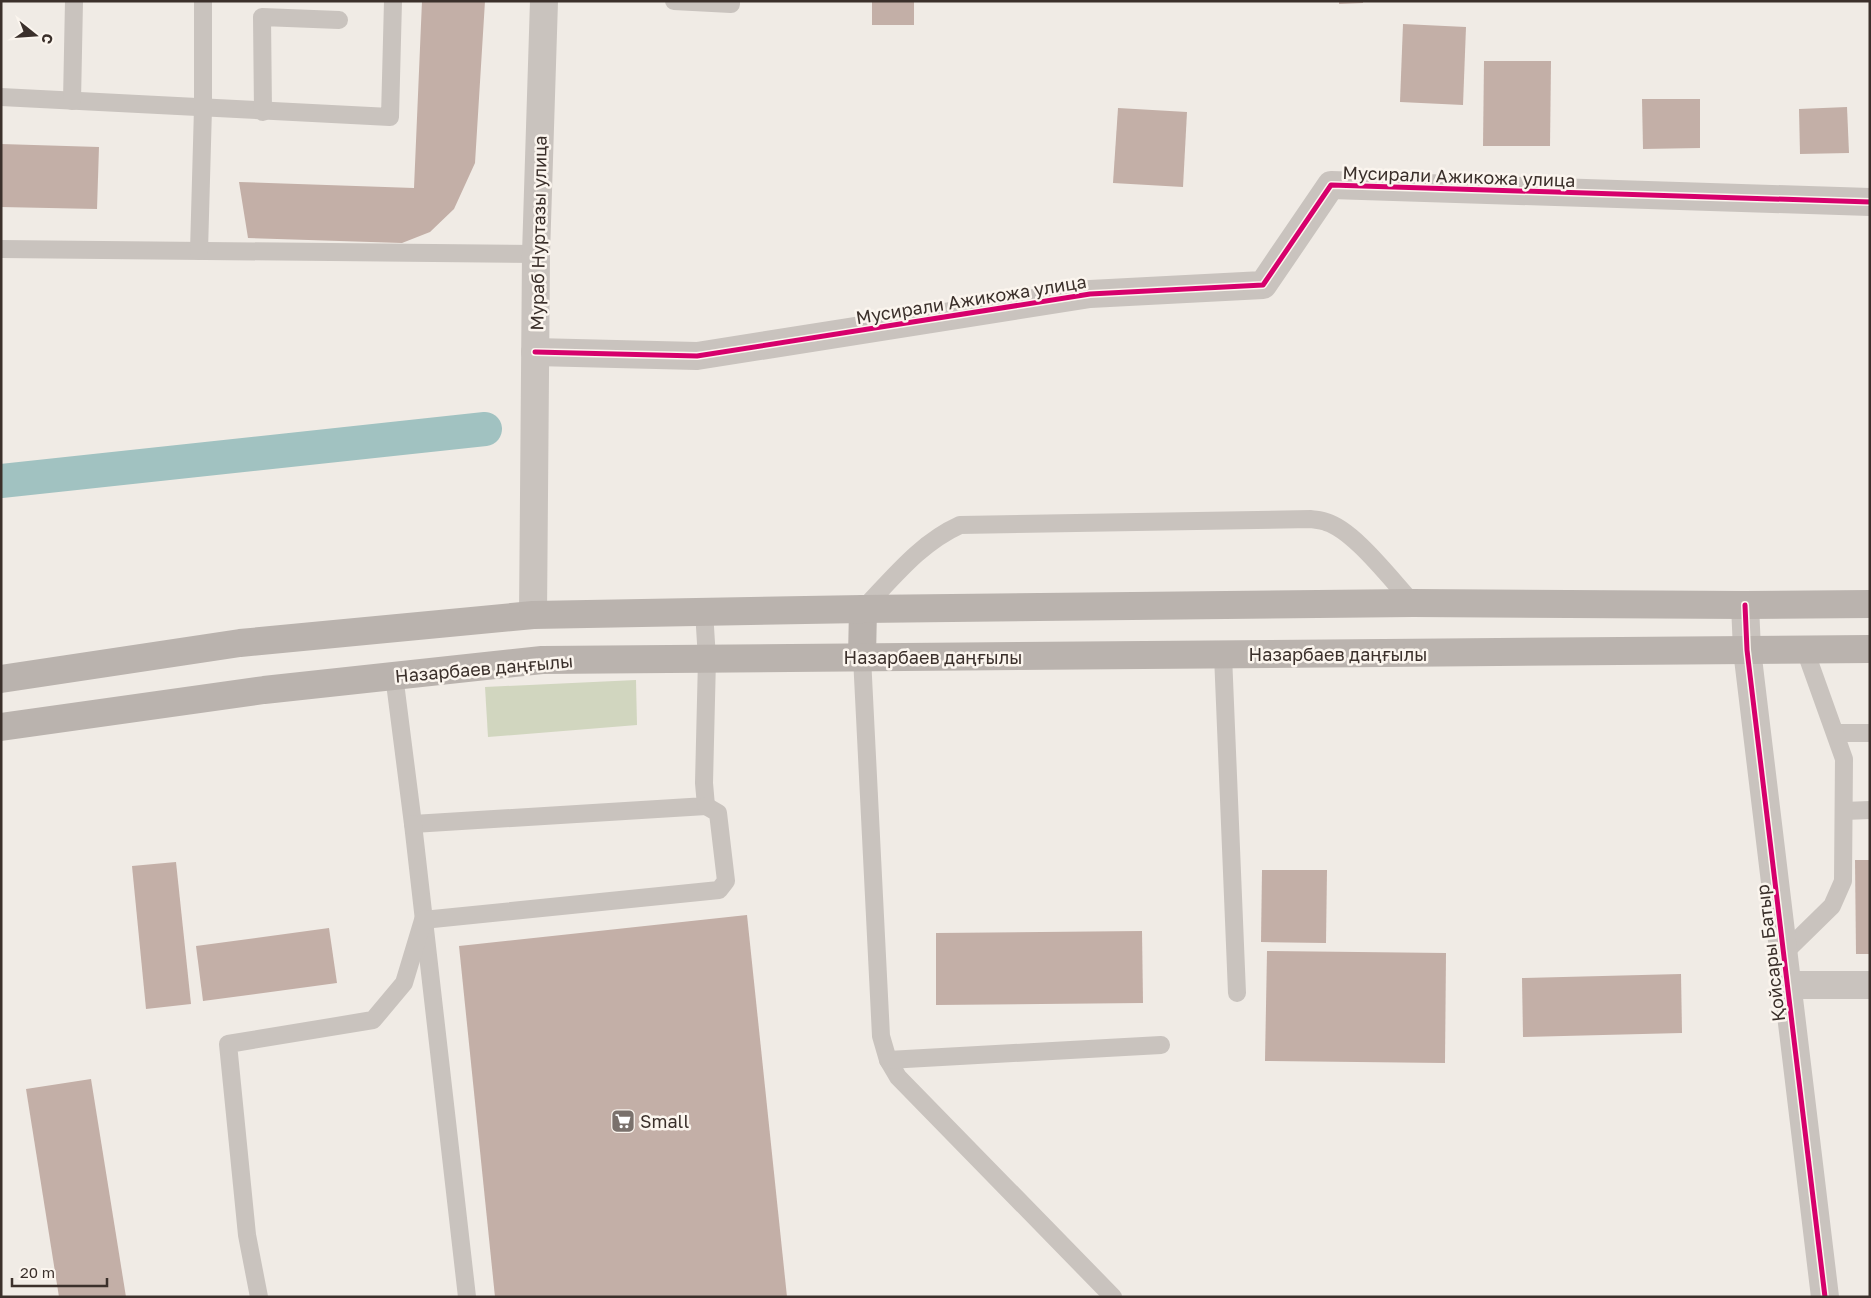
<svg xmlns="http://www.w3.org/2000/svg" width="1871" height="1298" font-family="'Golos Text',sans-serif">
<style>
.green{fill:#d1d6bf}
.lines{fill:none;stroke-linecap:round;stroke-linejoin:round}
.canal{stroke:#a1c2c1;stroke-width:34}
.building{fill:#c3afa7}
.service{stroke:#c9c3be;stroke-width:18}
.minor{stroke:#c9c3be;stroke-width:28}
.secondary{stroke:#bab3ae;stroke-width:28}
.cycleway-casing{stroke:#fbf5ee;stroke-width:8}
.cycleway{stroke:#d6006c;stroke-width:5}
.labels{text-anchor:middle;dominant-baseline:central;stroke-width:5;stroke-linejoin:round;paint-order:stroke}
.street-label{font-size:18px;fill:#3b302b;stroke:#fbf5ee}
.poi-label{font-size:18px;fill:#3b302b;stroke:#fbf5ee;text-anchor:start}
</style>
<rect width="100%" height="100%" fill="#f0ebe5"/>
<polygon class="green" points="636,680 637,725 488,737 485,687"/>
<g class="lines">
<polyline class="canal" points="1,481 485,429"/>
</g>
<g class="building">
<polygon points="422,1 485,1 475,163 454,209 430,232 402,243 248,238 239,182 414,188"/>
<rect x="872" y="1" width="42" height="24"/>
<polygon points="1339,1 1363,1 1363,3 1339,4"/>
<polygon points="1403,24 1466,27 1463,105 1400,102"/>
<polygon points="1484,61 1551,61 1550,146 1483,146"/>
<polygon points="1642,99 1700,99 1700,148 1643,149"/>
<polygon points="1847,107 1849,153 1800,154 1799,109"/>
<polygon points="1118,108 1187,112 1183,187 1113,183"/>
<polygon points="1,144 99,147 97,209 1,207"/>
<polygon points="1855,860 1870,860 1870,954 1856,954"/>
<polygon points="176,862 191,1004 146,1009 132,866"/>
<polygon points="1262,870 1327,870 1326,943 1261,942"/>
<polygon points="747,915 787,1297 495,1297 459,946"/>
<polygon points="329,928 337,983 203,1001 196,946"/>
<polygon points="1142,931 1143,1003 936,1005 936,933"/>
<polygon points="1267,951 1446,953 1445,1063 1265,1061"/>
<polygon points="1681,974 1682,1033 1523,1037 1522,978"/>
<polygon points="91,1079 126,1297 59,1297 26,1089"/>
</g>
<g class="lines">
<g class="service">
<polyline points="674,1 731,4 731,1"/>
<polyline points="1,97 390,117 393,1"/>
<polyline points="72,101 74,1"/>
<polyline points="263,112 262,17 339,20"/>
<polyline points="1,249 536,254"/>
<polyline points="199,251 203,108 203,1"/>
<path d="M863,609c30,-31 57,-66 97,-84l351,-6c5,1 10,1 15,3 28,8 66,59 87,81"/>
<polyline points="1223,655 1237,993"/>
<polyline points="862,657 881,1036 888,1060 898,1077 1113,1297"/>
<polyline points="394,675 413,824 706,806 704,783 707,659 704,611"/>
<polyline points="1836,733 1870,733"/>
<polyline points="1844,811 1870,810"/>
<polyline points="413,824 467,1297"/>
<polyline points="1784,953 1832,906 1843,881 1844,759 1805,650"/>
<polyline points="888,1060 1161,1045"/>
<polyline points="259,1297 247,1235 228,1044 373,1020 404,983 423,920 719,890 726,881 718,813 706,806"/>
</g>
<g class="minor">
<polyline points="535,352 697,356 1090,294 1263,285 1331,185 1870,202"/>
<polyline points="1745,605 1747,650 1825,1297"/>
<polyline points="533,615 536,254 544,1"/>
<polyline points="1787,985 1870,985"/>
</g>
<g class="secondary">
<polyline points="862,657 863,609"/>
<polyline points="1,679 240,643 533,615 863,609 1413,603 1745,605 1870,604"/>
<polyline points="1,727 264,690 542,660 1870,649"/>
</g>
<g class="cycleway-casing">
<g id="cycleway">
<polyline points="535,352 697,356 1090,294 1263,285 1331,185 1870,202"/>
<polyline points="1745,605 1747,650 1825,1297"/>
</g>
</g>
<use href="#cycleway" class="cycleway"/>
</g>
<defs>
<g id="supermarket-square" transform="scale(1.25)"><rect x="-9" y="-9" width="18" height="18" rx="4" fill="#7a716c" stroke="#fbf5ee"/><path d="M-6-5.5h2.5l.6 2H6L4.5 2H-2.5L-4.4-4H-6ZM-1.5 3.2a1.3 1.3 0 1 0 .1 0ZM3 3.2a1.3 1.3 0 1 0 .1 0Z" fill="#fff"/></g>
</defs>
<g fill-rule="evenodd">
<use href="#supermarket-square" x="623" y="1121"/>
</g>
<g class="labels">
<g class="street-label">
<text transform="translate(1459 176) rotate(2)">Мусирали Ажикожа улица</text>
<text transform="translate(538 233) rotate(-89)">Мураб Нуртазы улица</text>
<text transform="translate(971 299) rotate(-9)">Мусирали Ажикожа улица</text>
<text x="1338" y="654">Назарбаев даңғылы</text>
<text x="933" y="657">Назарбаев даңғылы</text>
<text transform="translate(484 668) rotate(-5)">Назарбаев даңғылы</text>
<text transform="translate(1770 953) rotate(-97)">Қойсары Батыр</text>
</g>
<g class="poi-label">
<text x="640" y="1121">Small</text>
</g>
</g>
<rect width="1871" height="1298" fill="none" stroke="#3b302b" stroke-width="5"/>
<g transform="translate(35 35) rotate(107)" stroke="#fbf5ee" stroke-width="4" paint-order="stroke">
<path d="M0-4L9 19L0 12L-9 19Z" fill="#3b302b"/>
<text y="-8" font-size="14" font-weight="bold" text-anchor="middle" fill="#3b302b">С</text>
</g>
<path d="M12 1278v8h95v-8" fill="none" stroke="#3b302b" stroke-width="2.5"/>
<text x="20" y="1278" font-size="15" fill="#3b302b" stroke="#fbf5ee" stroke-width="4" paint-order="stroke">20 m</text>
</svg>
